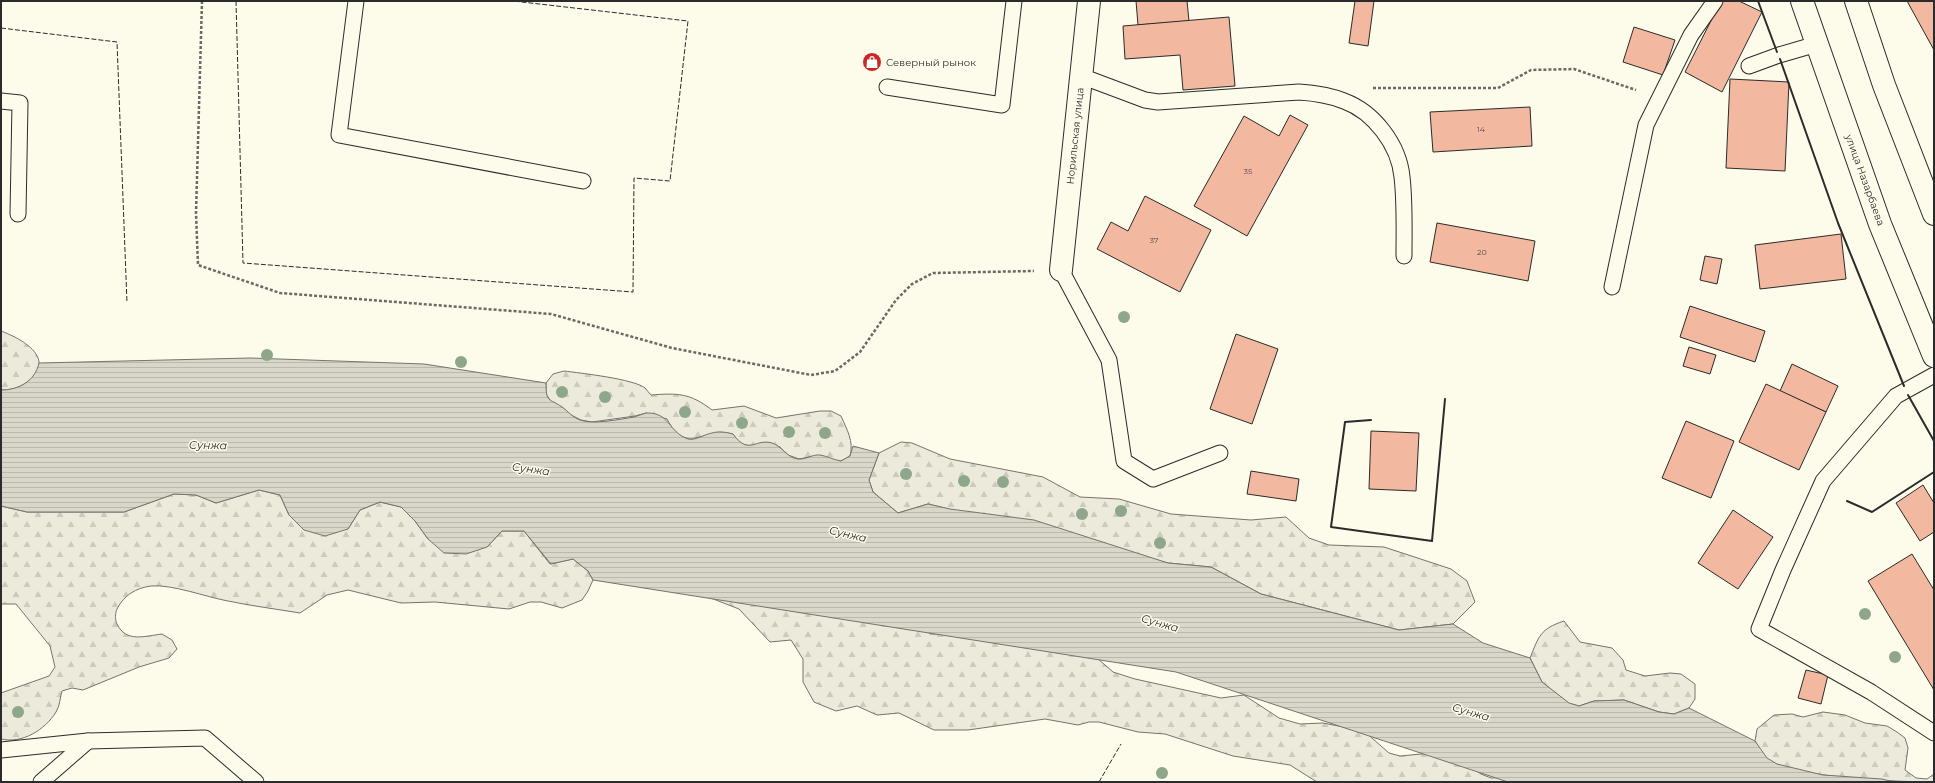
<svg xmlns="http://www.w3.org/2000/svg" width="1935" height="783" font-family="Montserrat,sans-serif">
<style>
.forest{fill:url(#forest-firs);stroke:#74746e}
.water{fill:url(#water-rules);stroke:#74746e}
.building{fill:#f2b8a0;stroke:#2b2b2b}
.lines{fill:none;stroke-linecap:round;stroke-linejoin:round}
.service-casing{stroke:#2b2b2b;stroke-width:17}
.minor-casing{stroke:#2b2b2b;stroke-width:24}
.primary-casing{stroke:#2b2b2b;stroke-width:24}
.path{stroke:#6a6964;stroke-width:2.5;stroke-dasharray:3 2;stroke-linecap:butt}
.service{stroke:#fdfbea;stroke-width:15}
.minor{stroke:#fdfbea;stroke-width:22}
.primary{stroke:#fdfbea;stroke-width:22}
.fence{stroke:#2b2b2b;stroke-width:1;stroke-dasharray:5 2;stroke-linecap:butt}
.wall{stroke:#2b2b2b;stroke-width:2}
.tree{fill:#8ea78a}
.labels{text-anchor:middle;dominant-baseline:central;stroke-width:3;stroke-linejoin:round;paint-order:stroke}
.number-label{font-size:8px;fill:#5d4e48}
.poi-label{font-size:10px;fill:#2b2b2b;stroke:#fdfbea;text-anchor:start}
.street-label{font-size:10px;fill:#2b2b2b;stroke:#fdfbea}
.water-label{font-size:11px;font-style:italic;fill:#2b2b2b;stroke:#fdfbea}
</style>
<defs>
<pattern id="forest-firs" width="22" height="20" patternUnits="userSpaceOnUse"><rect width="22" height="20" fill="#ecebdb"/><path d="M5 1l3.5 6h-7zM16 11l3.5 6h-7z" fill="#cbcabc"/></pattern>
<pattern id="water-rules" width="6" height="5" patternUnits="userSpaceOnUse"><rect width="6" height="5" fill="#d8d7c9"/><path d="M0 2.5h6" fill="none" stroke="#bab9ad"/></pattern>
</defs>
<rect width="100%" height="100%" fill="#fdfbea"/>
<g class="forest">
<path d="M1,331c19,7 55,26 29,49 -9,7 -17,10 -29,10z"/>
<path d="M564,371c16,2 70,8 81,17 2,2 4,5 6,7 27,-2 39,-2 61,15l32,-4 32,12 44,-7h11l10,5c6,14 13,25 9,40l-9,5 -32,-4 -10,2 -11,-4 -8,-8 -10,-4 -20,3 -11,-3 -6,-9c-30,-7 -47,22 -66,-15l-21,-6 -11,3 -43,6 -11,-2 -10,-5 -9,-8 -10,-4 -6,-9v-11l7,-9z"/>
<polygon points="901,442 912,443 950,459 1043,477 1080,497 1119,499 1171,514 1251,520 1286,517 1309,538 1329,545 1384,547 1451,569 1467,581 1475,602 1453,624 1399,630 1261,594 1211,567 1168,563 928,504 898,513 873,492 869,480 879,453"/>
<path d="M259,490l21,5 9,20 59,14 12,-19 20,-8 21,5 14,14 13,18 59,8 15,-16h22l26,33 23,-5 15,12 5,9 -5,11 -6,9 -20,8 -21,-6h-11l-21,7 -74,-7 -34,1 -53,-13 -21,5 -27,18c-24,-4 -48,-7 -72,-12 -22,-4 -56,-17 -77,-15 -15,2 -27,9 -34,23 -2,4 -2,11 0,15 9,19 28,12 45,10l10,6 5,9 -8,9 -30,9 -56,23 -11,-2 -10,3c-2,6 -2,15 -6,21 -11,18 -34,32 -55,27v-46l48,-17 6,-9 -5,-21 -34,-42h-15v-98l26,6h97l50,-18 22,1 20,8z"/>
<polygon points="698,593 916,618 930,634 953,634 1097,658 1113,672 1135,679 1221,698 1244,695 1279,718 1300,724 1323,723 1364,731 1389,753 1400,756 1432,753 1463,762 1481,774 1491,778 1520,776 1529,782 1317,782 1290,765 1233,756 1165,734 1138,732 1099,722 1089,722 1078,725 1045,719 968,730 934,730 899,713 877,715 857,706 836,711 814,702 803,682 803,659 791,640 770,642 739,609"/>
<path d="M1564,621l16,21 32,6 11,12 3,10 19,6 25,-3 11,1 14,10v15l-6,9 -15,6 -15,-2 -35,-12 -30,1 -15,5 -11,-3 -26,-21 -12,-24c9,-22 10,-29 34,-37z"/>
<path d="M1823,712l22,3 20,8 22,3 10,6 8,6 3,10 -3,22 11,8 11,1 7,-5v8c-33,0 -143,-4 -167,-23 -5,-5 -9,-12 -12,-18l2,-12 17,-14 18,-1 11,3z"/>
</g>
<path class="water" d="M250,358l174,6 122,19c0,20 3,15 16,24 7,5 10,10 18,13 13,5 41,-1 54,-3 4,-1 8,-3 12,-4 24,-1 22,19 42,26 7,2 17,-5 24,-6 7,-2 13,-1 21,1 16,22 22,4 39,9 10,3 15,15 26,16 7,1 15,-5 22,-4 7,1 14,5 21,6l9,-5 3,-10 26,7 -10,27 4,12 25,21 30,-9 22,5 84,11 134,43 43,4 50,27 138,36 54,-6 30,19 47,15 12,24 27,21 10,3 15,-5 30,-1 35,12 15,2 15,-6 66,33 12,17 10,6 46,11 59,4 12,3h-386l-332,-110 -583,-92 -5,-9 -15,-12 -22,5 -27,-33h-22l-15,16 -21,7 -22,-1 -16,-14 -13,-18 -14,-14 -21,-5 -20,8 -12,19 -23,7 -21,-6 -15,-15 -9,-20 -21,-5 -43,13 -20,-8 -22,-1 -50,18h-97l-26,-6v-116c18,0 34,-9 38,-27z"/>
<g class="building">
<polygon points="1136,1 1187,1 1189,21 1138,25"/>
<polygon points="1355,1 1374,1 1368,46 1349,43"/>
<polygon points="1721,1 1739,1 1762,12 1722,92 1685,72"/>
<polygon points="1907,1 1934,1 1934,50"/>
<polygon points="1229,17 1235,86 1183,90 1180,55 1125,59 1123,26"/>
<polygon points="1634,27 1675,40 1663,75 1623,62"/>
<polygon points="1730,79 1789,82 1785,171 1726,168"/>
<polygon points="1530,107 1532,146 1433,152 1430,112"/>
<polygon points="1290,115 1308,125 1247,236 1194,206 1244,116 1279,136"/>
<polygon points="1145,196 1211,230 1180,292 1097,249 1111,222 1128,231"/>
<polygon points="1437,223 1535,241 1528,281 1430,262"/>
<polygon points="1841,234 1846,279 1760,289 1755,245"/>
<polygon points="1705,256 1722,259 1717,284 1700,280"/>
<polygon points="1690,306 1765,331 1755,362 1680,337"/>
<polygon points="1236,334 1278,349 1252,424 1210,409"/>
<polygon points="1689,347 1716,355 1710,374 1683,366"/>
<polygon points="1792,364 1838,386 1826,412 1780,391"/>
<polygon points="1766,384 1826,412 1799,470 1739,442"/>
<polygon points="1686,421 1734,441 1711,498 1662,478"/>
<polygon points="1371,431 1419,433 1416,491 1369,489"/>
<polygon points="1251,471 1299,479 1296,501 1247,494"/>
<polygon points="1923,485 1934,503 1934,532 1920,541 1896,503"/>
<polygon points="1733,510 1773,537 1738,589 1698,563"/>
<polygon points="1912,554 1934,590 1934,690 1868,581"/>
<polygon points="1806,670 1828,675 1821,704 1798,698"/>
</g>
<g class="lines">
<g class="service-casing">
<g id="service">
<polyline points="356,1 339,135 583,181"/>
<polyline points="1749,66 1779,55 1817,44"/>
<path d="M1081,76l64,24 13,2 141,-10c16,1 30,3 45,9 30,11 55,44 58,76 3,26 2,53 2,79"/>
<polyline points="887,87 1002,105 1014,1"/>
<polyline points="1,101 20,103 18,214"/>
<polyline points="1061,270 1109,360 1124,461 1153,479 1220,453"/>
<polyline points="1612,287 1646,125 1691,35 1715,1"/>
<polyline points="1934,375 1896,396 1823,481 1783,570 1759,629 1871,692 1934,733"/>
<polyline points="1,750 88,741 205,738 256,782"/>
<polyline points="41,782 88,741"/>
</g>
</g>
<g class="minor-casing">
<polyline id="minor" points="1061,270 1089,1"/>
</g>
<g class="primary-casing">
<g id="primary">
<polyline points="1802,1 1880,224 1934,356"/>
<polyline points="1856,1 1884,85 1934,214"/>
</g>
</g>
<g class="path">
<polyline points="202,1 196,213 198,265 280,293 551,314 672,348 811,375 835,371 860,352 896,300 912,284 933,273 1034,271"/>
<polyline points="1373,88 1498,88 1531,70 1574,69 1636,90"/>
</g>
<use href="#service" class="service"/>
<use href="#minor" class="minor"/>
<use href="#primary" class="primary"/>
<g class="fence">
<polyline points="236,1 243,263 633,292 634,178 670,181 688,21 513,1"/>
<polyline points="1,28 117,42 127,303"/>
<polyline points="1099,782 1121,744"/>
</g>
<g class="wall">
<polyline points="1758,1 1777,52"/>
<polyline points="1780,59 1838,223 1904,386"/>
<polyline points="1908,395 1934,441"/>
<polyline points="1371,420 1345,422 1331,527 1432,541 1445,399"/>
<polyline points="1847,501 1872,512 1934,472"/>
</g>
</g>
<g class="tree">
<circle cx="1124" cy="317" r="6"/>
<circle cx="267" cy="355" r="6"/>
<circle cx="461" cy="362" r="6"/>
<circle cx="562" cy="392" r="6"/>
<circle cx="605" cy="397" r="6"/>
<circle cx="685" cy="412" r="6"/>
<circle cx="742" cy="423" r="6"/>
<circle cx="789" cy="432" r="6"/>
<circle cx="825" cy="433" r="6"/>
<circle cx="906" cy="474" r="6"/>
<circle cx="964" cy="481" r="6"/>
<circle cx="1003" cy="482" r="6"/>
<circle cx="1121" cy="511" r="6"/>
<circle cx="1082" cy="514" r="6"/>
<circle cx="1160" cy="543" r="6"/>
<circle cx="1865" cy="614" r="6"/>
<circle cx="1895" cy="657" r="6"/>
<circle cx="18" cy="712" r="6"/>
<circle cx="1162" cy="773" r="6"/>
</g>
<defs>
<g id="shop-disc" transform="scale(1)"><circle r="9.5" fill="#c62828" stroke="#fdfbea"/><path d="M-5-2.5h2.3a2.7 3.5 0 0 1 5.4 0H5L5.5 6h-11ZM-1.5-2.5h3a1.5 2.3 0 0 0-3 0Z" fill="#fff"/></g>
</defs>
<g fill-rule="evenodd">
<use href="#shop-disc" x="872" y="62"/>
</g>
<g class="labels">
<g class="number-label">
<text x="1481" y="129">14</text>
<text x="1248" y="171">35</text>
<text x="1154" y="240">37</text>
<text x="1482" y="252">20</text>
</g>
<g class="poi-label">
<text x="886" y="62">Северный рынок</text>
</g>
<g class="street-label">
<text transform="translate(1075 136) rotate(-84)">Норильская улица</text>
<text transform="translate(1865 180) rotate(70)">улица Назарбаева</text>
</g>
<g class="water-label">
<text transform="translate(208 445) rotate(1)">Сунжа</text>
<text transform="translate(531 469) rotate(8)">Сунжа</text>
<text transform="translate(848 534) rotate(13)">Сунжа</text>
<text transform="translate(1160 623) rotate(16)">Сунжа</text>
<text transform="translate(1471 712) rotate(16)">Сунжа</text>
</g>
</g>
<rect width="1935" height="783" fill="none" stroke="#2b2b2b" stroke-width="4"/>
</svg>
